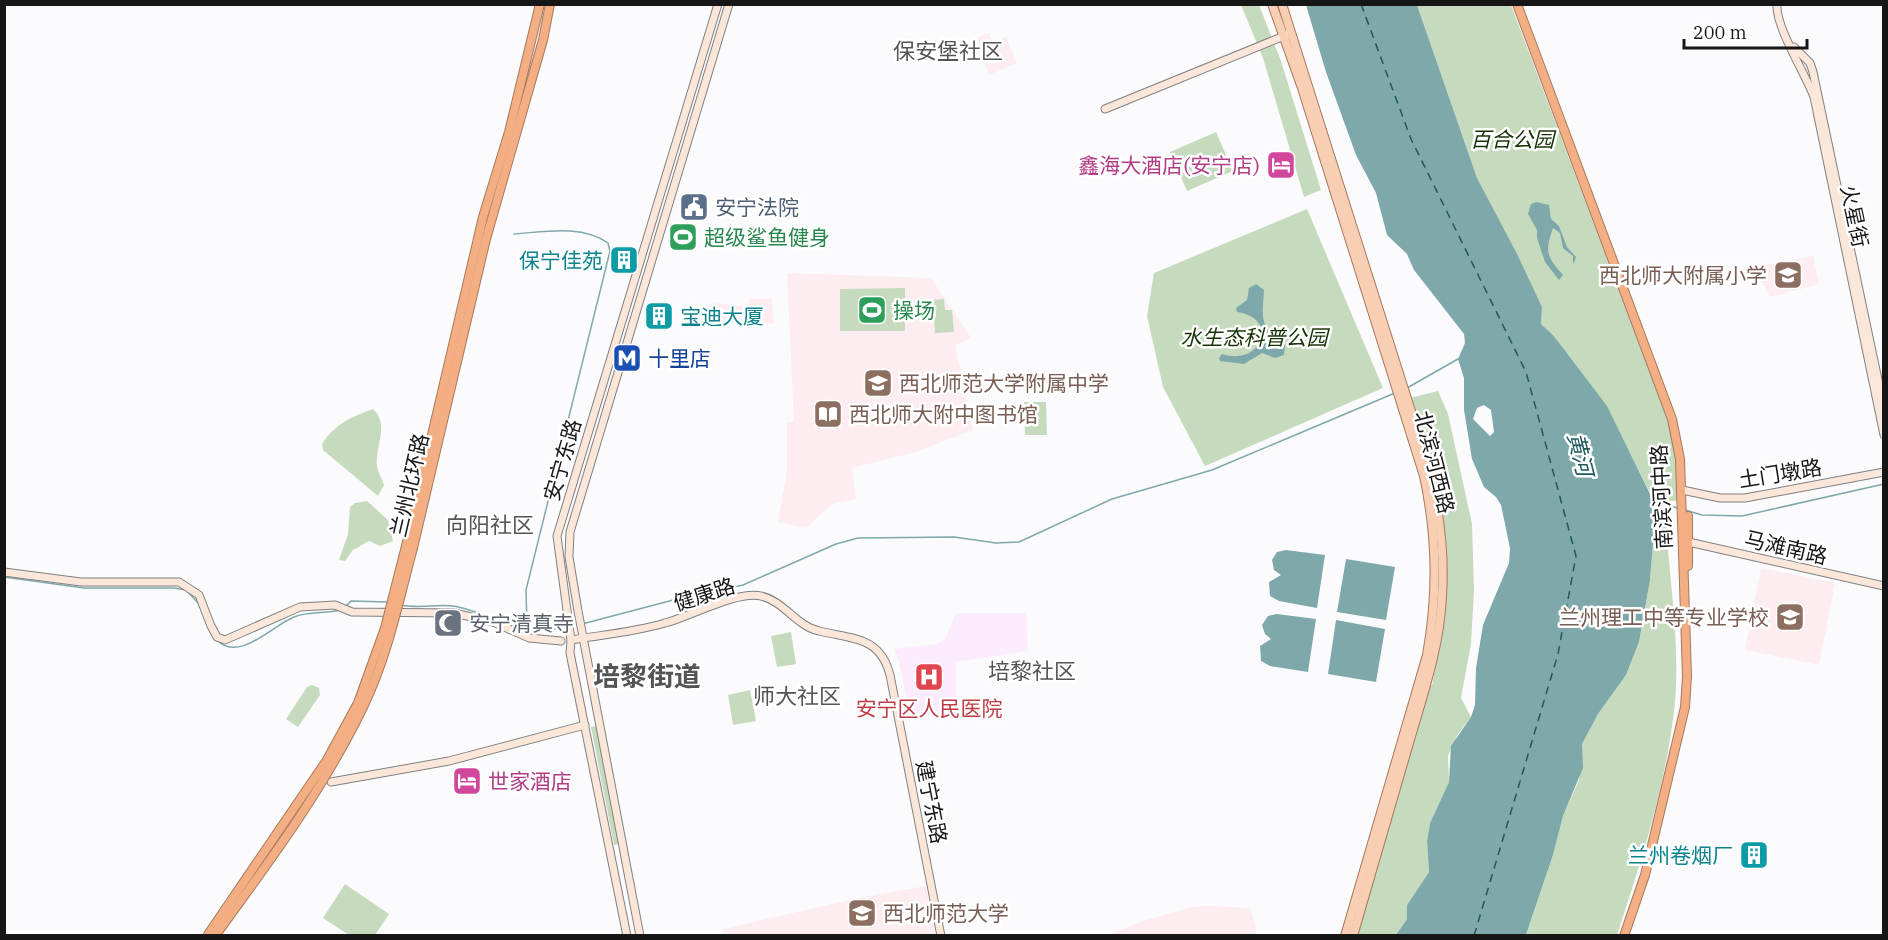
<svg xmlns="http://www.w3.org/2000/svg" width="1888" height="940" font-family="'IBM Plex Serif','Noto Sans SC',serif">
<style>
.education{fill:#fdecf0}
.medical{fill:#fbebfd}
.green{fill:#c6dabd}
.water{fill:#7ea8aa;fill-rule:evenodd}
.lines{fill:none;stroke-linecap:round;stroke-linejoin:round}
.stream{stroke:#7ea8aa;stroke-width:1.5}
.ferry{stroke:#1e595d;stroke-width:1.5;stroke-dasharray:8 6;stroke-linecap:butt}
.secondary-casing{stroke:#808081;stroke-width:9}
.primary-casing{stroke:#a6795d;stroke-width:10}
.highway-casing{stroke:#a6795d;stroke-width:10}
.secondary{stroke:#fbe7da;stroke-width:7}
.primary{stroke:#f8ceb5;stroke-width:8}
.highway{stroke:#f3ae83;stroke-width:8}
.highway-bridge-casing{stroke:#a6795d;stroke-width:10;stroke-linecap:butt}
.highway-bridge{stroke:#f3ae83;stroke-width:8}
.labels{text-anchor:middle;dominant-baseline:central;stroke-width:5;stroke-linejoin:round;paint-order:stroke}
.park-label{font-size:21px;font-style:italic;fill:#163105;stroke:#fff}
.hotel-label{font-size:21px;fill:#b23c85;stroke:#fff;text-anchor:end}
.service-label{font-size:21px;fill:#4e5e75;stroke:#fff;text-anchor:start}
.street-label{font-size:21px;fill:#161616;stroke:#fff}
.leisure-label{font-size:21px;fill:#27864d;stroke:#fff;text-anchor:start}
.culture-label{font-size:21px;fill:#0d838f;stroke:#fff;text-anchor:end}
.education-label{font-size:21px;fill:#785e54;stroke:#fff;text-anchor:start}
.transit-label{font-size:21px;fill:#164399;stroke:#fff;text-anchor:start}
.worship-label{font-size:21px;fill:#5b616d;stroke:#fff;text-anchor:start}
.health-label{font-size:21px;fill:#be3a42;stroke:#fff}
.neighbourhood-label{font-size:22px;fill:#545456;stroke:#fff}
.water-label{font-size:22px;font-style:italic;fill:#1e595d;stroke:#fff}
.district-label{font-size:27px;font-weight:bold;fill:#545456;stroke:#fff}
</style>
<rect width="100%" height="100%" fill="#fbfbfd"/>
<g class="education">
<polygon points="989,33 993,43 1006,37 1017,63 989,75 974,39"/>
<polygon points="1813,256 1819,284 1770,297 1755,267"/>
<polygon points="787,273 931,278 971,338 955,345 973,430 916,452 852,468 856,499 832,504 806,528 778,522 787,471 787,422 794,422"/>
<polygon points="749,299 772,299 774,323 749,325 722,322 711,316 713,303 748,307"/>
<polygon points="1761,568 1835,583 1819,665 1745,650"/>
<polygon points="926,886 935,935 724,935 723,929 863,897"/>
<polygon points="1207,906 1251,908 1257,935 1108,935 1143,921 1193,907"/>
</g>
<polygon class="medical" points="956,613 1026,613 1028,651 956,662 956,712 910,716 899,662 894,649 936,644 945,639"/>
<g class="green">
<polygon points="1241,5 1259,5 1281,61 1321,190 1304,197 1263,58"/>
<polygon points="1417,5 1511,5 1671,428 1677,464 1678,501 1670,501 1663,492 1651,495 1619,431 1553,335 1541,324 1542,307 1477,178"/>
<polygon points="1216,132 1233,171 1187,191 1170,152"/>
<polygon points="1307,209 1383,388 1205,466 1163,387 1147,316 1154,273"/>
<polygon points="905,288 905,331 840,331 840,289"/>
<polygon points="944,299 945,310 952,310 954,332 935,333 933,300"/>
<polygon points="1438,391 1448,414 1472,524 1474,591 1471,644 1461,698 1471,717 1458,734 1448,756 1449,782 1430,823 1427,841 1429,872 1407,905 1407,919 1396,935 1353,936 1428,680 1432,686 1446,607 1443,514 1410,398"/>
<polygon points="1024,402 1046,402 1047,435 1025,435"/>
<path d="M373,409c17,15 2,38 4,57 1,6 5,13 7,19l-6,11 -55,-46 -1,-6c13,-20 29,-27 51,-35z"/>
<polygon points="367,501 388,520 393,541 380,546 369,541 353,550 345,561 339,560 348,534 350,507 355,503"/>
<path d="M1655,519l11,6c4,58 14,119 9,177 -8,80 -33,157 -58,233l-91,1 27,-81 10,-39 16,-36 3,-36 16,-30 28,-39 13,-33 11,-62z"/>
<polygon points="791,632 796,664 777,667 771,636"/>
<polygon points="312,685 319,688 320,695 298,727 286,719 307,687"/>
<polygon points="750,690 756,721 733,725 728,695"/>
<polygon points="596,726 619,844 614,845 591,727"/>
<polygon points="345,884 389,914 375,935 349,935 323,918"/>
</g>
<g class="water">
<path d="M1306,5h111l60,173 40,76 25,53 -1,17 12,11 54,71 47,96 1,17 -5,61 -11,62 -13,33 -28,39 -16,30 1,24 -20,48 -10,39 -27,80h-130l11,-16v-14l22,-33 -2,-31 3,-18 19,-41 2,-36 20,-29 4,-12 1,-37 7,-43 26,-62 1,-15 -9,-43 -5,-8 -12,-10 -12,-28 -8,-49v-32l-6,-19 7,-16 -1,-9 -50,-64 -7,-16 -20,-19 -11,-42 -20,-38 -30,-83zM1484,405l7,5 3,22 -4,4 -17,-17 4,-11z"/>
<path d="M1536,202l13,3 2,14 8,7 8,21 9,10 -3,8v-9l-10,-8 -3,-15 -7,-5c-8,23 -7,28 10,47l-4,5 -14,-18 -8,-24v-8l-9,-16 3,-10z"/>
<path d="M1256,284l8,6c-2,31 -5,34 21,55l-1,10 -9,3 -13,-5 -18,11 -24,-3 -1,-3 3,-4c38,13 60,-35 15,-42l-1,-4 11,-8 2,-12z"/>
<polygon points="1286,550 1325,555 1317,608 1279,601 1270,596 1269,582 1281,575 1274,570 1272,560 1277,552"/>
<polygon points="1346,559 1395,567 1386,620 1337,612"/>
<polygon points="1277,614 1316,619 1308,672 1270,666 1261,661 1260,646 1271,639 1265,634 1262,625 1268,616"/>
<polygon points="1336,620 1385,629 1376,682 1328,674"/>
</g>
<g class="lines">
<g class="stream">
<path d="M514,234c30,-2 67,-10 94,9l2,8 -84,339 1,39"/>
<polyline points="1407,388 1458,359"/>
<polyline points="1653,501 1677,508"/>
<polyline points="1685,510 1702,515 1742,516 1884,484"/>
<polyline points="4,577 84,588 174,588 186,590 200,605"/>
<polyline points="347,605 351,601 388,602"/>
<path d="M401,605c18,4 34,-1 52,1 29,4 62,27 90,25 7,0 15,-3 23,-4"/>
<polyline points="582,624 677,599 743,585 836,544 858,538 954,537 996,543 1019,542 1112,499 1212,470 1395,393"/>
<path d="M218,641c22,21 55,-16 76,-24 15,-6 31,-3 47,-7"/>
</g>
<polyline class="ferry" points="1361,4 1411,139 1526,372 1576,556 1558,654 1474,936"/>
<g class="secondary-casing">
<g id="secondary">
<path d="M1777,4c-2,22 28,69 37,93l70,338"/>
<polyline points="1794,47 1810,63 1813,72 1884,408"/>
<polyline points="1105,109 1289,34"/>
<polyline points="1682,490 1720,498 1745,498 1884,472"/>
<polyline points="1684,541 1884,586"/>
<polyline points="4,572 81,582 179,582 199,595 211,626 217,637 225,640 300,607 335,605 352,612 454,613 493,622 529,638 561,641"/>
<path d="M571,640c31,-5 64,-8 94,-17 24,-6 73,-33 96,-27 23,5 35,30 58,35 33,8 61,5 71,44l51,261"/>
<polyline points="331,782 449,761 585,725"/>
<polyline points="627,936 570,653 571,640 557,536 718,4"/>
<polyline points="640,936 578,611 569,557 570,532 729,4"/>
</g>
</g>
<g class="primary-casing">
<g id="primary">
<path d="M1272,4l30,84 122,388c13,61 14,117 3,179l-82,281"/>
<path d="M1282,4l146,461c11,43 17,86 14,131 -2,50 -19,99 -33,147 -18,64 -37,128 -56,193"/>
</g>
</g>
<g class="highway-casing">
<g id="highway">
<polyline points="1517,4 1672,419 1680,459 1687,677 1685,707 1645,875 1624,936"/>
<polyline points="1688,516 1688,566"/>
<polyline points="406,546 483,217 509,132 540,4"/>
<polyline points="413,548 486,239 543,40 550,4"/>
</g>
</g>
<use href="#secondary" class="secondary"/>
<use href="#primary" class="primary"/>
<use href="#highway" class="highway"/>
<g class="highway-bridge-casing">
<g id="highway-bridge">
<polyline points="207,936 327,760 358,703 385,628 406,546"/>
<path d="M215,936c54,-74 110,-149 149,-231 24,-50 35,-105 49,-157"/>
</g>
</g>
<use href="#highway-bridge" class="highway-bridge"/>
</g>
<defs>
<g id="hotel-square" transform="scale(1.5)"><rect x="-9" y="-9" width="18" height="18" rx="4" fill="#d1479c" stroke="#fff"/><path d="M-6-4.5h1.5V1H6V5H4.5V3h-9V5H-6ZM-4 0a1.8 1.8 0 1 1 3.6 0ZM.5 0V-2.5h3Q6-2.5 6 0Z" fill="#fff"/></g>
<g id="civic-square" transform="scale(1.5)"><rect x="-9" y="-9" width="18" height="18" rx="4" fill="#5c6f8a" stroke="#fff"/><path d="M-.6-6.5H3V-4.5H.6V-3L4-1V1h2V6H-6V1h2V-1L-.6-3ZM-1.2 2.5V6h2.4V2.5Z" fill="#fff"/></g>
<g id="stadium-square" transform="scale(1.5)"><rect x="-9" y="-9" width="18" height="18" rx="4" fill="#2e9e5b" stroke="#fff"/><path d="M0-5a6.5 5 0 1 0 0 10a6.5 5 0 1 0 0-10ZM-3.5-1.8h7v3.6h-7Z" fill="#fff"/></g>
<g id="building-square" transform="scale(1.5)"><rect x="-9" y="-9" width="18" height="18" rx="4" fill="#0f9aa8" stroke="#fff"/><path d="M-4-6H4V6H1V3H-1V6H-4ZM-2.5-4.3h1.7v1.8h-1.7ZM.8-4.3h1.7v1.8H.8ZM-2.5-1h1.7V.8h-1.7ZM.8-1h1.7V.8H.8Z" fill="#fff"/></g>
<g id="school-square" transform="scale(1.5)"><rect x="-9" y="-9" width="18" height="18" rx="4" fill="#8d6e63" stroke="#fff"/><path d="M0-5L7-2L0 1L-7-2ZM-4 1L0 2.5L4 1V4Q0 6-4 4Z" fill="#fff"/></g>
<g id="metro-square" transform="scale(1.5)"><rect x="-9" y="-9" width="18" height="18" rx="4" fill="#1a4fb4" stroke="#fff"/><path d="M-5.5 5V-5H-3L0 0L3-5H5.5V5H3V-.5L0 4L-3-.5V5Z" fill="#fff"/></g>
<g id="library-square" transform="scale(1.5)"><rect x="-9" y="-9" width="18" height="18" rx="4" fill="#8d6e63" stroke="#fff"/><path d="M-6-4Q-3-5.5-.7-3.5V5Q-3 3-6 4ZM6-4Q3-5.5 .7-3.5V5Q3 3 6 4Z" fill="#fff"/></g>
<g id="university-square" transform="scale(1.5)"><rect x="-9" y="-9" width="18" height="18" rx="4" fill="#8d6e63" stroke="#fff"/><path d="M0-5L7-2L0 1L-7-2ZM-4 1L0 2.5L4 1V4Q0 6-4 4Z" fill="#fff"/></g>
<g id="mosque-square" transform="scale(1.5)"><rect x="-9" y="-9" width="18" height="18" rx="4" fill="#6b7280" stroke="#fff"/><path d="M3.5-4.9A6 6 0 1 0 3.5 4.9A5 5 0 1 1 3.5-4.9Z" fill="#fff"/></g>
<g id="hospital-square" transform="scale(1.5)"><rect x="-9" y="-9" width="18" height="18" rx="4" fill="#e0444e" stroke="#fff"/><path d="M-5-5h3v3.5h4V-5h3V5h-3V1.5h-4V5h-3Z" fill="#fff"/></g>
</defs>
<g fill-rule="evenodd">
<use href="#hotel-square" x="1281" y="165"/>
<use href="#civic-square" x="694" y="207"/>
<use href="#stadium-square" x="683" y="237"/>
<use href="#building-square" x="624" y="260"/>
<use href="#school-square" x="1788" y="275"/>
<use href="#stadium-square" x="872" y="310"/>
<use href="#building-square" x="659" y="316"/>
<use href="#metro-square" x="627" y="358"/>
<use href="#school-square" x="878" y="383"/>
<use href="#library-square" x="828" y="414"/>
<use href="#university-square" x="1790" y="617"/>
<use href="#mosque-square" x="448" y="623"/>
<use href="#hospital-square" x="929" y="677"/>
<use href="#hotel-square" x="467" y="781"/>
<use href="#building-square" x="1754" y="855"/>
<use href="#university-square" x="862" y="913"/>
</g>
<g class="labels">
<g class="park-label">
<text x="1512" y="139">百合公园</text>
<text x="1254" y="337">水生态科普公园</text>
</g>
<g class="hotel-label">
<text x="1260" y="165">鑫海大酒店(安宁店)</text>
<text x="488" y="781" text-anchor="start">世家酒店</text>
</g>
<g class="service-label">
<text x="715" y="207">安宁法院</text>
</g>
<g class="street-label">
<text transform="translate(1855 216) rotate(78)">火星街</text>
<text transform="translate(562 460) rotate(-74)">安宁东路</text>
<text transform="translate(1435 462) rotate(76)">北滨河西路</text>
<text transform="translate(1780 473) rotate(-9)">土门墩路</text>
<text transform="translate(409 485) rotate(-77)">兰州北环路</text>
<text transform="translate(1661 497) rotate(-93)">南滨河中路</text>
<text transform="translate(1786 547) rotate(13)">马滩南路</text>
<text transform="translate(704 594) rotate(-18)">健康路</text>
<text transform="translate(932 802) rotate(79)">建宁东路</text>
</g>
<g class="leisure-label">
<text x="704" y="237">超级鲨鱼健身</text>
<text x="893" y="310">操场</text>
</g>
<g class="culture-label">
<text x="603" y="260">保宁佳苑</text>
<text x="680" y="316" text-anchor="start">宝迪大厦</text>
<text x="1733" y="855">兰州卷烟厂</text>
</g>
<g class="education-label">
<text x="1767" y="275" text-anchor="end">西北师大附属小学</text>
<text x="899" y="383">西北师范大学附属中学</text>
<text x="849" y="414">西北师大附中图书馆</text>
<text x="1769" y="617" text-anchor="end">兰州理工中等专业学校</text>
<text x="883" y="913">西北师范大学</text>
</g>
<g class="transit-label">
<text x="648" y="358">十里店</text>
</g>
<g class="worship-label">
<text x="469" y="623">安宁清真寺</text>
</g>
<g class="health-label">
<text x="929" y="708">安宁区人民医院</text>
</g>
<g class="neighbourhood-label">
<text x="948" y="50">保安堡社区</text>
<text x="490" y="524">向阳社区</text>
<text x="1032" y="670">培黎社区</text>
<text x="797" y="695">师大社区</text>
</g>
<g class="water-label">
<text transform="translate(1581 454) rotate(76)">黄河</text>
</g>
<g class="district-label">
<text x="647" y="675">培黎街道</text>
</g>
</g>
<rect width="1888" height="940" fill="none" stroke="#161616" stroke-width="12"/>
<path d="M1684 39v9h123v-9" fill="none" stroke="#161616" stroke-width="3"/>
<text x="1693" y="39" font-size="18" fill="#161616" stroke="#ffffff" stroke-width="4.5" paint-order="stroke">200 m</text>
</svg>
